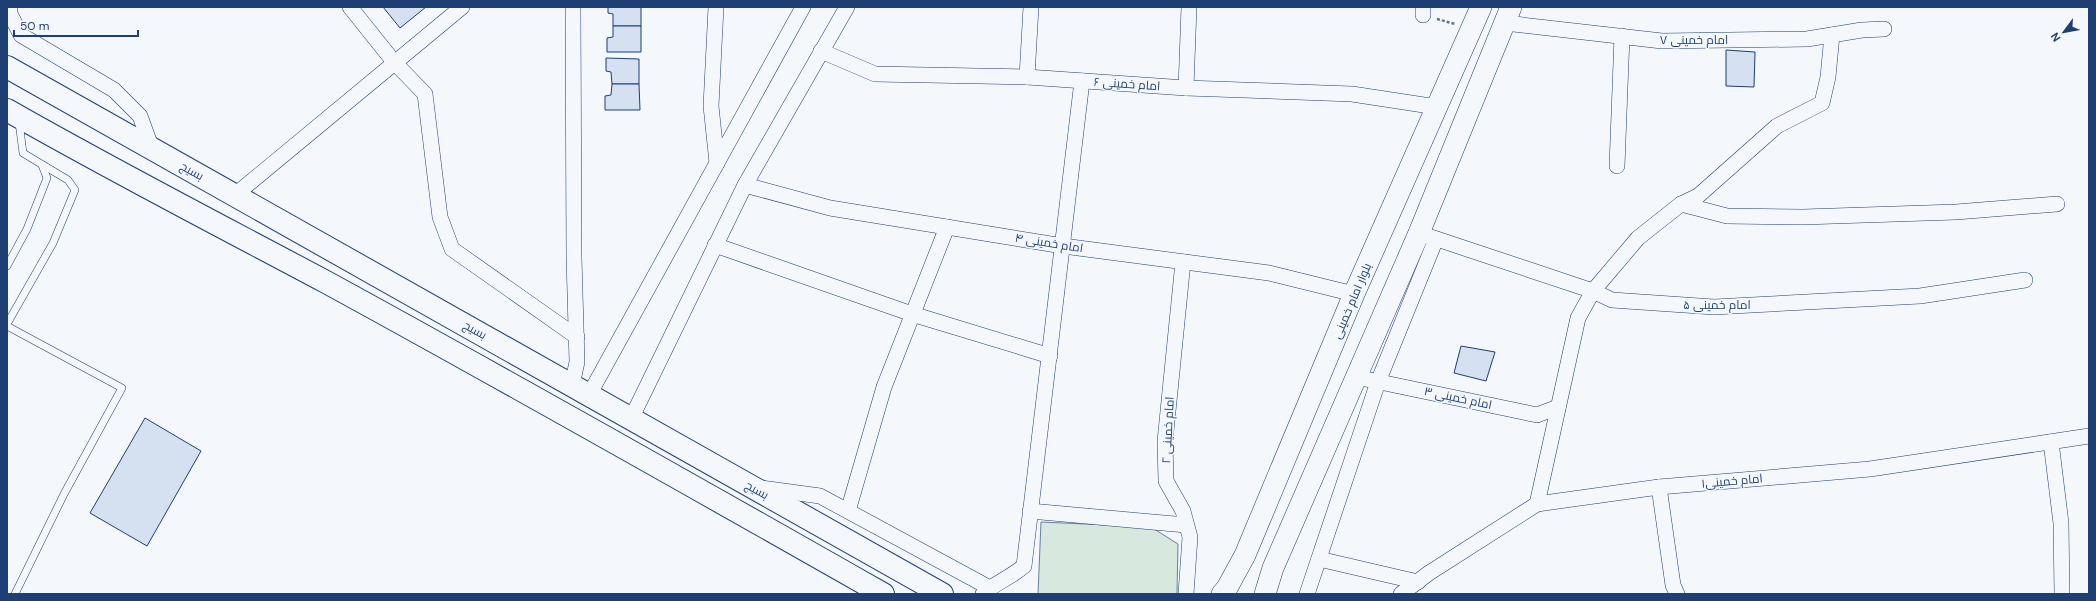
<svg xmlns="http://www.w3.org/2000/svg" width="2096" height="601" font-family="'DM Sans',Cairo,sans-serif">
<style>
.green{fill:#d7e8df;stroke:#687fa3}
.building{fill:#d5e0f0;stroke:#1d3f73}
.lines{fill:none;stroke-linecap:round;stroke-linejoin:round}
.lane-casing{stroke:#1d3f73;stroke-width:8}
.street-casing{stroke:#1d3f73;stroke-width:16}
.secondary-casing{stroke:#1d3f73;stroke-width:22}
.primary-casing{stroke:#1d3f73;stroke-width:24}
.path{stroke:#5e769c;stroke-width:2.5;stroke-dasharray:3 2;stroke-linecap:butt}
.lane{stroke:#f4f7fb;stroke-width:7}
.street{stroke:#f4f7fb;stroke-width:15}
.secondary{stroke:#f4f7fb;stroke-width:21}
.primary{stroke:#f4f7fb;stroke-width:22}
.labels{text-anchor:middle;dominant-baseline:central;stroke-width:3;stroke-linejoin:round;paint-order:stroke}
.street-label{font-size:12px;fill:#1d3f73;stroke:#f4f7fb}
</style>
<rect width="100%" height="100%" fill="#f4f7fb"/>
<polygon class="green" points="1041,522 1151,527 1178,544 1177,594 1038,594"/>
<g class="building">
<polygon points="383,7 426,7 400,28"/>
<polygon points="608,7 641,7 641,26 613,26 613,14 608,13"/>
<polygon points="613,26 641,26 641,52 607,52 607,38 613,37"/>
<polygon points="1726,50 1755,52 1754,87 1726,86"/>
<polygon points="606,58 639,59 639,84 612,84 611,72 606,71"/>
<polygon points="612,84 639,84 640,110 605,110 605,96 611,95"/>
<polygon points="1461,346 1495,352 1486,381 1454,373"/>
<polygon points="145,418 201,451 147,546 90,513"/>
</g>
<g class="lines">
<g class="lane-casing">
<g id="lane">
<polyline points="7,266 27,229 47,178 42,165"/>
<polyline points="7,324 53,243 75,190 68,180 23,153 19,122"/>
<polyline points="7,326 122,388 64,494 15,594"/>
</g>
</g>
<g class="street-casing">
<g id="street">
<polyline points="10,7 9,12 21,35 114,90 140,116 152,149"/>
<polyline points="350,7 394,62 425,94 440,217 452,249 577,337"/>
<polyline points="716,7 711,106 717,163"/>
<polyline points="1423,15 1423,7"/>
<polyline points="1505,23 1662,41 1807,39 1862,30 1884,29"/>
<polyline points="821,51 875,74 1027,77 1186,88 1352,94 1437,107"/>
<polyline points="1027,77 1031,7"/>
<polyline points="1186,88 1189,7"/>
<polyline points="1617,166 1622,36"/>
<polyline points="745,185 830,208 1063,246 1269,273 1354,294"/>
<polyline points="235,195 462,7"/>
<polyline points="1681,204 1727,216 1803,217 1956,212 2057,204"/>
<polyline points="1419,233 1593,291 1612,300 1714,307 1920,296 2025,280"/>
<polyline points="715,245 912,314 1050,356"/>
<polyline points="1183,262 1165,441 1166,481 1183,511 1190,537 1186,594"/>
<polyline points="1356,377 1537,415 1558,407"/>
<polyline points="572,385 577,362 574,258 573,7"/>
<polyline points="589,395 803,7"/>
<polyline points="631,419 745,185 847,7"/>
<polyline points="2051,442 2061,523 2062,594"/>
<polyline points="1659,487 1673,585 1677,594"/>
<polyline points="761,488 820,496 990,588"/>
<polyline points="1537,504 1578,318 1593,291 1638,238 1681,204 1698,196 1777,126 1822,103 1828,77 1832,35"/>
<polyline points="848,511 884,387 947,227"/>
<polyline points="1030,511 1186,525"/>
<polyline points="1319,559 1418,582"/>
<path d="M983,594c12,-11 27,-16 41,-28l58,-485"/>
<polyline points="1307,594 1378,382 1436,239"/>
<polyline points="1401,594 1429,573 1537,504 1659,487 1870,469 2089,436"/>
</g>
</g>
<g class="secondary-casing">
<g id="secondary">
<polyline points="1222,594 1227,588 1245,555 1354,294 1481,7"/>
<polyline points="1265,594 1273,568 1419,233 1511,7"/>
</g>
</g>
<g class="primary-casing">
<g id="primary">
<polyline points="7,67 942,594"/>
<path d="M7,110c105,60 212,115 319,172 187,102 372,207 557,312"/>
</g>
</g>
<polyline class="path" points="1437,19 1455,24"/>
<use href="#lane" class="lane"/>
<use href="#street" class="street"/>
<use href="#secondary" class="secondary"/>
<use href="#primary" class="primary"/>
</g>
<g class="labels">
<g class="street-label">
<text x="1694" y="40">امام خمینی ۷</text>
<text transform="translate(1127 84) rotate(4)">امام خمینی ۶</text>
<text transform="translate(192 171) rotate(29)">بسیج</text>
<text transform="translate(1049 243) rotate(9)">امام خمینی ۴</text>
<text transform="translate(1352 301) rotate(-67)">بلوار امام خمینی</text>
<text x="1717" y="305">امام خمینی ۵</text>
<text transform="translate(475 330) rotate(29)">بسیج</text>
<text transform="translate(1458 398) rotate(12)">امام خمینی ۳</text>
<text transform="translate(1168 430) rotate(-87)">امام خمینی ۲</text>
<text transform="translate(1732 481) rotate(-5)">امام خمینی۱</text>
<text transform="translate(757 490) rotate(29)">بسیج</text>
</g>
</g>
<rect width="2096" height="601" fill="none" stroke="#1d3f73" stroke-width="16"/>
<g transform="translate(2064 32) rotate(238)" stroke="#f4f7fb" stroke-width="3" paint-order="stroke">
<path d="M0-3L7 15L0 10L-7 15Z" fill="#1d3f73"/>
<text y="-6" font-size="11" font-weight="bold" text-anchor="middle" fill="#1d3f73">N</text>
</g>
<path d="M14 30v6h124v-6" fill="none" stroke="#1d3f73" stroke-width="2"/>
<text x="20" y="30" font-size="12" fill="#1d3f73" stroke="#f4f7fb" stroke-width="3" paint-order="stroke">50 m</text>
</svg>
